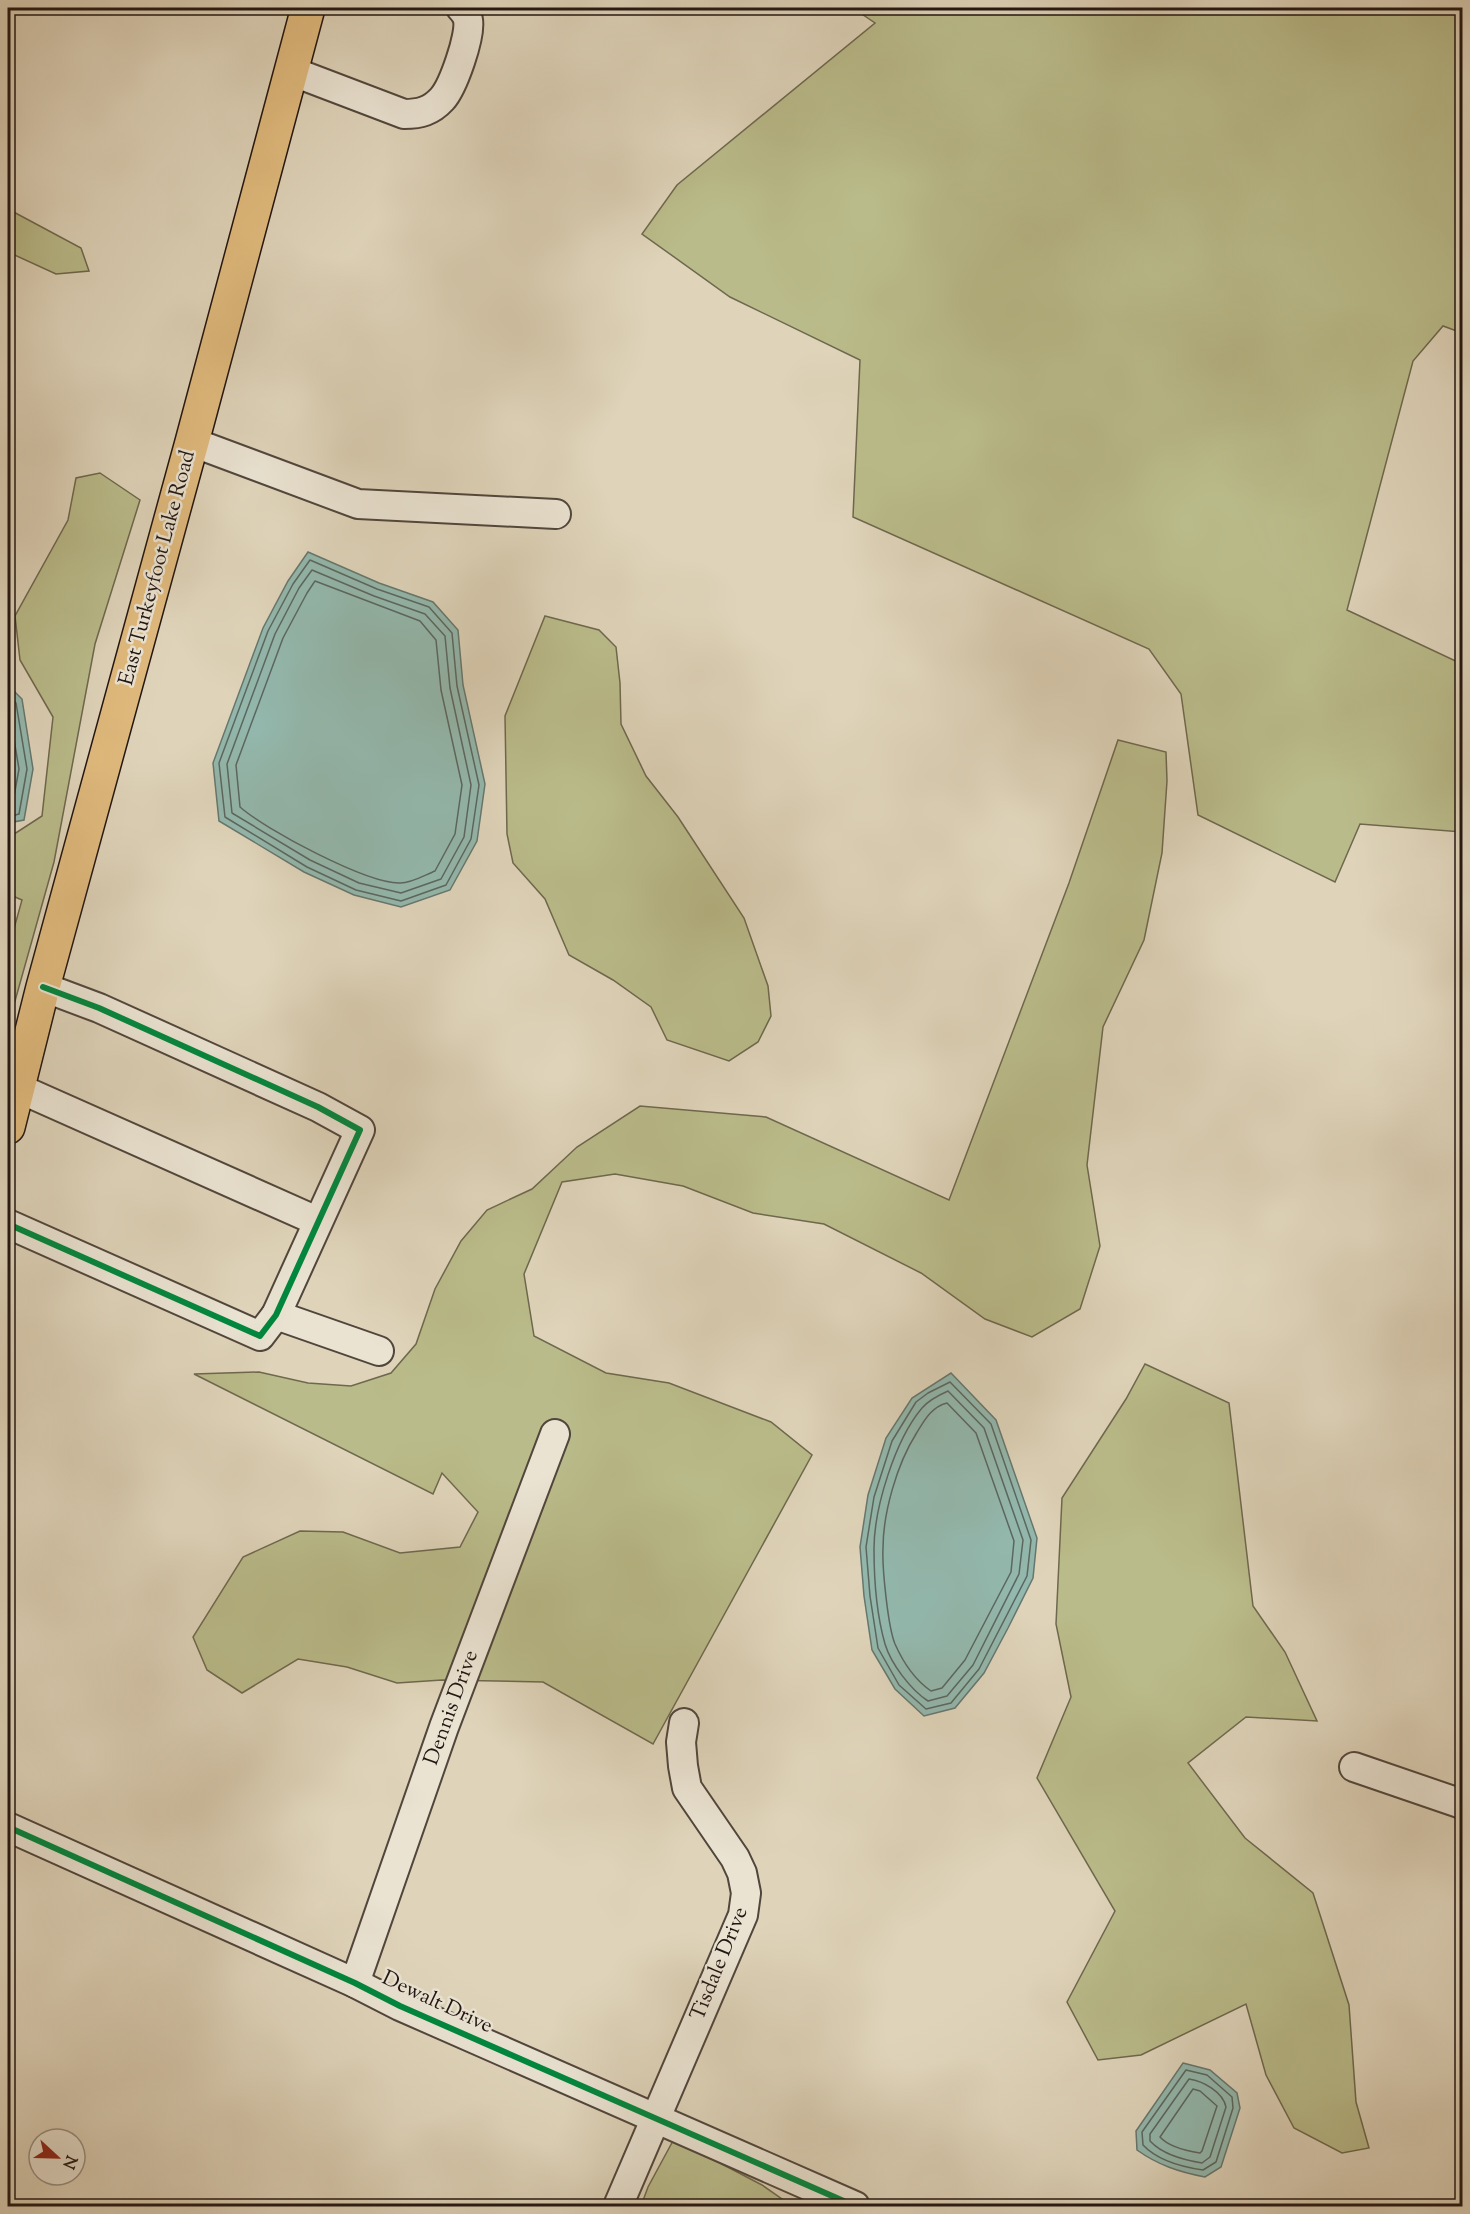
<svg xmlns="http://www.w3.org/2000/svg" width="1470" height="2214" font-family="'Sorts Mill Goudy',serif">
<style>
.green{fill:#babb8a;stroke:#6e684e;stroke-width:1.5}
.water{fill:#93b8ad;stroke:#66776f;stroke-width:1.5}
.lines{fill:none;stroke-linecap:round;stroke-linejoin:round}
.shore{stroke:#5a6760;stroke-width:1.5}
.minor-casing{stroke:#51463c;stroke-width:32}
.major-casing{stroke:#221612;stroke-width:36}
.minor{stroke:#eae3d2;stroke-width:28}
.major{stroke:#e0ba7d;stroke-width:33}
.cycleway-casing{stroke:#eae3d2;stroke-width:10}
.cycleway{stroke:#00873e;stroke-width:6}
.labels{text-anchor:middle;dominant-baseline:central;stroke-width:5;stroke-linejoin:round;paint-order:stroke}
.street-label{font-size:21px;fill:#221612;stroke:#eae3d2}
</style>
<rect width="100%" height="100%" fill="#dfd4ba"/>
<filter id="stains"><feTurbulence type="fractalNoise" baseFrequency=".00333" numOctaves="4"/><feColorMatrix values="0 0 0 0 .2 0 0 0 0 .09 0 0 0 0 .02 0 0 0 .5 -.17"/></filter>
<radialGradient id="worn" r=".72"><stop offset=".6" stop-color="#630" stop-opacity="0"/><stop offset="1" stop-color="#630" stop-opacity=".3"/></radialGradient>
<g class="green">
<polygon points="853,8 1462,8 1462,333 1443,326 1413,361 1347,610 1462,664 1462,832 1360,824 1335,882 1198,815 1181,694 1149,649 853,517 860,360 730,297 642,234 677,185 875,23"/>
<polygon points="8,209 81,248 89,271 56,274 8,252"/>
<polygon points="100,473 140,500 95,644 54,862 8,1026 8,950 22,900 8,894 8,838 42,816 53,717 20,660 15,616 68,520 76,478"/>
<polygon points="545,616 599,630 616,647 620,683 621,724 646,776 678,817 744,918 768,986 771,1016 758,1042 729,1061 667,1040 651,1007 613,980 569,955 545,899 513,863 507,834 505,716"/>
<polygon points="1118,740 1166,752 1167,781 1162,853 1144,940 1103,1027 1087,1165 1100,1246 1080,1309 1032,1337 985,1319 921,1273 824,1224 753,1213 683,1186 615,1174 562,1182 524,1274 534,1336 606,1373 669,1383 771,1422 812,1455 653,1744 543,1682 442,1680 397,1683 347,1667 298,1659 242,1693 207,1670 193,1637 243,1557 300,1531 343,1532 400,1553 460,1547 478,1512 442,1473 433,1494 194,1374 259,1372 308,1383 351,1386 391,1373 416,1344 435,1289 461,1241 487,1210 532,1189 577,1147 640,1106 766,1117 949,1200 1069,883"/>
<polygon points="1145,1364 1229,1403 1253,1606 1285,1652 1317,1721 1246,1717 1188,1763 1245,1838 1313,1893 1349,2005 1356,2102 1369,2148 1342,2153 1294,2128 1266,2075 1246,2004 1141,2055 1098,2060 1067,2002 1115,1911 1037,1778 1071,1697 1056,1624 1062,1498 1126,1399"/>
<polygon points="674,2139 762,2185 792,2206 641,2206 648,2187"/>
</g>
<g class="water">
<polygon points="308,552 379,583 433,602 458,630 463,685 485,784 477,841 450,890 401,907 354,895 304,872 219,821 213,763 263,628 288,581"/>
<polygon points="8,685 22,699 33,769 24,820 8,823"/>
<polygon points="951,1373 996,1420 1037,1538 1033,1578 1008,1628 984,1673 955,1708 924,1716 895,1689 872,1650 864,1596 860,1547 868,1495 886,1438 912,1398"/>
<path d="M1183,2063l27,7 27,23 3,15 -19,59 -16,10c-26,-5 -47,-12 -68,-27l-1,-19z"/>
</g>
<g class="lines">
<g class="shore">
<polygon points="310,560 377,589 429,607 452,633 457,686 479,785 471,839 446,885 401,901 356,890 307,867 225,817 219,763 268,631 293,584"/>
<polygon points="312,570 374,596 425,614 445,636 450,688 471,785 464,837 441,879 401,893 359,883 310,860 232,813 227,764 275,634 299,588"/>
<path d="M315,581l105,40 16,19 5,50 21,95 -7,49 -20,37c-10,4 -25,13 -36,12 -33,0 -133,-53 -159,-76l-4,-42 47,-127 24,-45z"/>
<polyline points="8,694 16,703 27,769 19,814 8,817"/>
<polyline points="8,704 19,769 12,807 8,809"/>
<polygon points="950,1382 991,1424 1031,1540 1027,1576 979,1669 951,1703 926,1709 899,1685 878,1648 870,1596 866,1547 874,1497 892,1441 916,1402 928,1393"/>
<path d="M948,1391l36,37 39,112 -4,34 -46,91 -26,31 -19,5c-17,-11 -37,-37 -43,-57 -8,-28 -11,-66 -11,-95 0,-41 21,-109 48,-141 6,-7 17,-13 26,-17z"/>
<path d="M947,1403l29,30 38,108 -3,31 -46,88 -23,28 -11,3c-16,-11 -28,-29 -36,-47 -7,-17 -13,-76 -12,-96 0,-35 14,-84 33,-114 8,-13 15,-27 31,-31z"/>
<path d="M1186,2070l21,5 25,22 1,11 -17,54 -13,8c-21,-3 -45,-9 -60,-25l-1,-13z"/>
<path d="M1189,2079c14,2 34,13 37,28l-16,50 -8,6c-18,-3 -39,-8 -52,-22v-7z"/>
<path d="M1193,2089l7,2 17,15 -15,45 -2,2c-13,-2 -31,-6 -40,-16z"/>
</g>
<g class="minor-casing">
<g id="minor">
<path d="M291,71l113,43c16,0 27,-3 38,-15 11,-12 29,-63 26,-79 -1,-5 -4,-9 -7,-12"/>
<polyline points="192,442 358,504 556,514"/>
<polyline points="18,1088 317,1221"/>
<polyline points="8,1224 260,1336 276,1315 360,1130 318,1107 99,1008 43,987"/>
<polyline points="276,1315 379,1351"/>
<polyline points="1354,1767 1462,1804"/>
<polyline points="8,1827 355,1983 400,2006 855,2206"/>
<polyline points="355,1983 444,1727 555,1434"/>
<polyline points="618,2206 743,1915 746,1893 742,1873 735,1858 687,1788 683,1766 681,1742 684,1723"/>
</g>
</g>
<g class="major-casing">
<polyline id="major" points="8,1127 43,987 192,442 308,8"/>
</g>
<use href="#minor" class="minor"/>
<use href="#major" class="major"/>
<g class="cycleway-casing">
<g id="cycleway">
<polyline points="8,1224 260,1336 276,1315 360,1130 318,1107 99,1008 43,987"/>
<polyline points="8,1827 355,1983 400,2006 855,2206"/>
</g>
</g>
<use href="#cycleway" class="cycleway"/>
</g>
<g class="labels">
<g class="street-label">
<text transform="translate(158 568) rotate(-75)">East Turkeyfoot Lake Road</text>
<text transform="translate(452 1708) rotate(-70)">Dennis Drive</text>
<text transform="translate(720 1964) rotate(-68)">Tisdale Drive</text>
<text transform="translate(437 2003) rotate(25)">Dewalt Drive</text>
</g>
</g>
<rect width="1470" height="2214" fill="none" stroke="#dfd4ba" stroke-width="30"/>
<rect x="9" y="9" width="1452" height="2196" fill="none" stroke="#221612" stroke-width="3"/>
<rect x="15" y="15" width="1440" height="2184" fill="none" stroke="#221612" stroke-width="1.5"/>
<g transform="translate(57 2157) rotate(112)"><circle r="28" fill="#eae3d2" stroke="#9a9185" stroke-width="1.5"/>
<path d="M0-4.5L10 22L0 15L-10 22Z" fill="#8f2418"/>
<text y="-9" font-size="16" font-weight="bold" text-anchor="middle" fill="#221612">N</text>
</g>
<rect width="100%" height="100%" filter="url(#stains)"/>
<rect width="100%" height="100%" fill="url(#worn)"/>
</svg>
